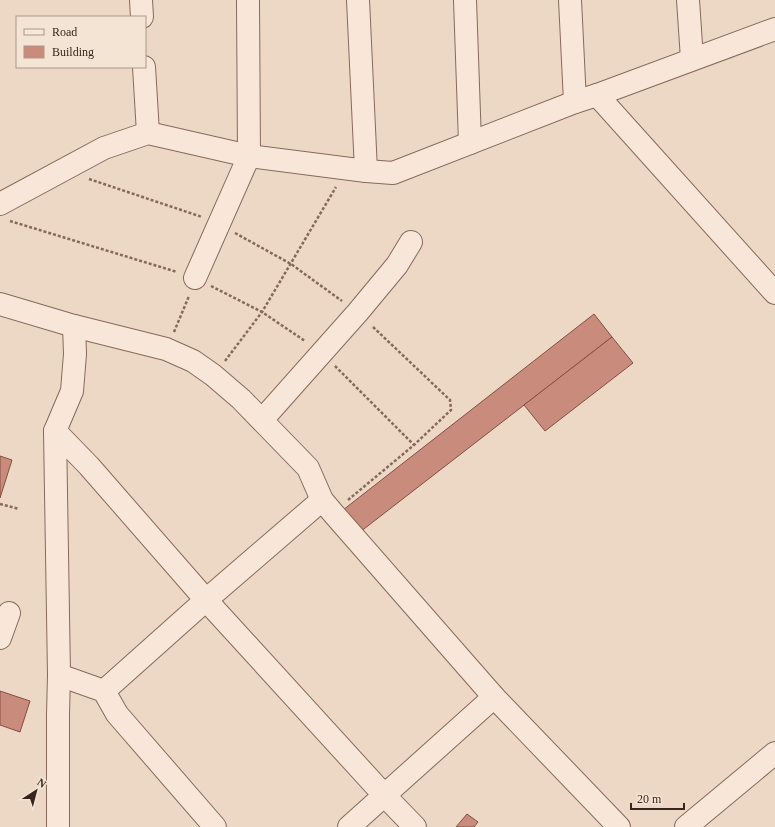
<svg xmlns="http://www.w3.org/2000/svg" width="775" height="827" font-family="Georgia,serif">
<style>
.building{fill:#c98b7c;stroke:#854e42}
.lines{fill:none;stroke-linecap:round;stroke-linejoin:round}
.minor-casing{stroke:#87695c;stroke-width:24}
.path{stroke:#87695c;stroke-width:2.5;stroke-dasharray:3 2;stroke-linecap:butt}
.minor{stroke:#f8e7d8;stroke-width:22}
</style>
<rect width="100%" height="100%" fill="#edd8c5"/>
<g class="building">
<polygon points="594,314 612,337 360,532 343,510"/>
<polygon points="612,337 633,363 545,431 524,405"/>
<polygon points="0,456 12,460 0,498"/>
<polygon points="0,691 30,701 20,732 0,725"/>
<polygon points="467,814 478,822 474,827 456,827"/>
</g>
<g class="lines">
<g class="minor-casing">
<g id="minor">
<polyline points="141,0 142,17"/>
<polyline points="358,0 366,171"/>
<polyline points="465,0 470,143"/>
<polyline points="570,0 575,102"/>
<polyline points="688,0 692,59"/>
<polyline points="144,67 148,133"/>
<polyline points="597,95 775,293"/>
<polyline points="0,204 104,148 148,133 249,156 366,171 393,173 575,102 597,95 775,29"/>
<polyline points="195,278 249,156 248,0"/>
<polyline points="0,304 74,326 166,349 193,361 213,375 241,399 308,468 322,500 333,513 494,697 619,827"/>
<polyline points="262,420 358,312 397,265 411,242"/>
<polyline points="55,431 89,466 206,600 384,795 415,827"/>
<polyline points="0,638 9,613"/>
<polyline points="59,675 104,691 117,714 215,827"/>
<polyline points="104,691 206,600 322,500"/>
<polyline points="58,827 58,715 59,675 55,431 72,391 75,354 74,326"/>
<polyline points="349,827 494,697"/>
<polyline points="686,827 775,753"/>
</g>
</g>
<g class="path">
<polyline points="89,179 202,217"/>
<polyline points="10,221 177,272"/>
<polyline points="235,233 291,264 342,301"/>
<polyline points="211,286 262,312 305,341"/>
<polyline points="174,332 189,296"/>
<polyline points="225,361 262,312 336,187"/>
<polyline points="335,366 414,445"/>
<polyline points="348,500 414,445 451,410 450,400 372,326"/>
<polyline points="0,504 19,509"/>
</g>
<use href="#minor" class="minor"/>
</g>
<rect x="16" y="16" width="130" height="52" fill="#f4e4d4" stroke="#a9988c"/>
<rect x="24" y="29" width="20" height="6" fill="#f8e7d8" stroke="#a9988c"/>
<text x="52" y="36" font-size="12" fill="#38251f">Road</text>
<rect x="24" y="46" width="20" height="12" fill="#c98b7c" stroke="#a9988c"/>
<text x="52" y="56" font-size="12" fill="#38251f">Building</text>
<g transform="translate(36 791) rotate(36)" stroke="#f4e4d4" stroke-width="3" paint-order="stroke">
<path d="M0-3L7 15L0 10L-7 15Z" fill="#38251f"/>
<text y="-6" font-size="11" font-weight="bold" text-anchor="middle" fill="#38251f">N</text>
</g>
<path d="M631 803v6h53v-6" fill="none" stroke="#38251f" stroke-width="2"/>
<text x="637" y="803" font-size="12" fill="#38251f" stroke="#f4e4d4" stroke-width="3" paint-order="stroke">20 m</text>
</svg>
